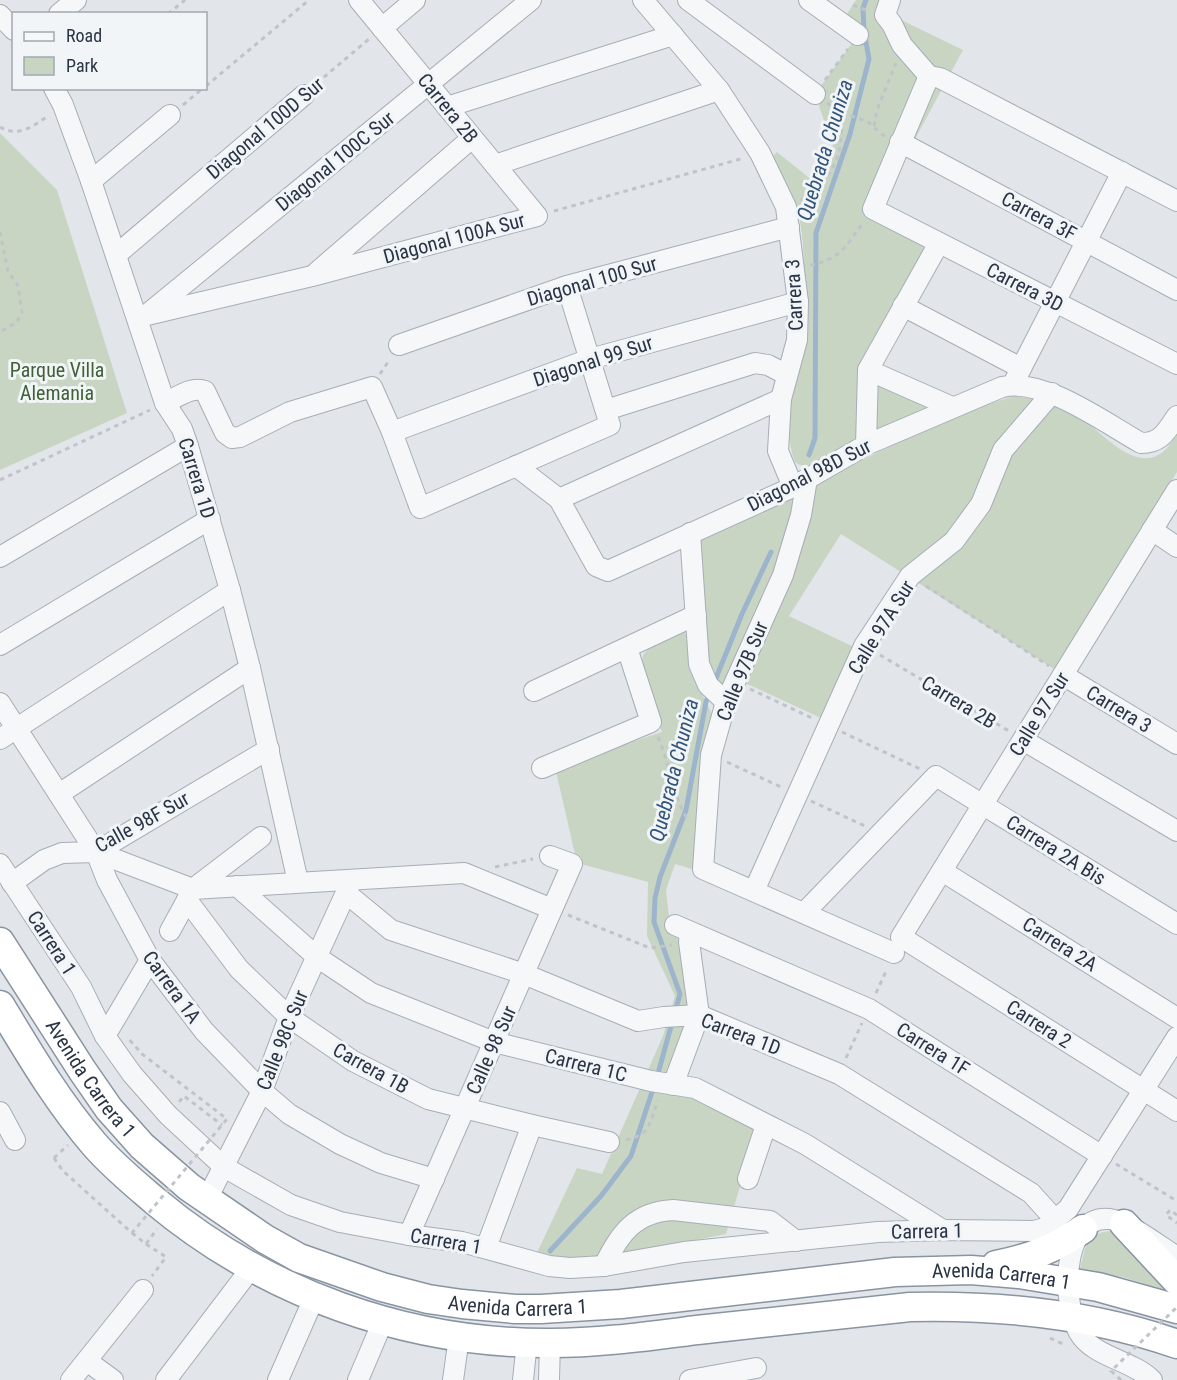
<svg xmlns="http://www.w3.org/2000/svg" width="1177" height="1380" font-family="'Roboto Condensed',sans-serif">
<style>
.green{fill:#c9d5c3}
.lines{fill:none;stroke-linecap:round;stroke-linejoin:round}
.stream{stroke:#9db5cc;stroke-width:5}
.minor-casing{stroke:#a7adb6;stroke-width:22}
.highway-casing{stroke:#8994a2;stroke-width:31}
.path{stroke:#c0c4ca;stroke-width:3;stroke-dasharray:4.5 4.5;stroke-linecap:butt}
.minor{stroke:#f5f7f9;stroke-width:20}
.highway{stroke:#fff;stroke-width:28}
.path-bridge{stroke:#c0c4ca;stroke-width:3;stroke-dasharray:4.5 4.5;stroke-linecap:butt}
.labels{text-anchor:middle;dominant-baseline:central;stroke-width:6;stroke-linejoin:round;paint-order:stroke}
.street-label{font-size:20px;fill:#2a3444;stroke:#f2f5f8}
.park-label{font-size:20px;fill:#406036;stroke:#f2f5f8}
.water-label{font-size:21px;font-style:italic;fill:#325579;stroke:#f2f5f8}
</style>
<rect width="100%" height="100%" fill="#e2e6eb"/>
<g class="green">
<path d="M856,0h40l-5,15 72,35 -91,169 55,29 -65,126 65,33 -117,58h-10l-5,-3c-11,-28 -4,-56 0,-86 7,-53 14,-107 4,-160 -4,-21 -17,-41 -27,-59l5,-5 36,29 22,-28 -20,-59 43,-59 -17,-12z"/>
<polygon points="0,133 57,190 127,413 0,470"/>
<path d="M1013,396c20,2 45,6 62,17 23,14 61,66 91,36 4,-4 7,-10 11,-15v38l-123,197 -213,-135 -52,82 67,32 -33,71 -78,-36 -7,17 -21,-15 -13,-35 -6,-114 82,-35 165,-82z"/>
<polygon points="685,631 695,680 712,714 695,870 675,864 666,890 669,917 677,936 695,1023 687,1075 692,1089 758,1125 726,1234 615,1256 533,1261 577,1168 602,1174 663,1036 675,996 647,936 648,882 577,863 555,767 662,732 640,677 643,655 656,640"/>
<path d="M1111,1231l14,9 48,53 -50,-16 -43,-8c6,-22 5,-36 31,-38z"/>
</g>
<g class="lines">
<g class="stream">
<polyline points="809,455 815,438 816,233 850,134 869,59 864,31 863,8 866,0"/>
<polyline points="714,683 742,614 771,552"/>
<polyline points="657,1077 680,994 654,922 655,898 660,877 686,810 706,702 710,691"/>
<polyline points="550,1251 601,1196 631,1156 654,1086"/>
</g>
<g class="minor-casing">
<g id="minor">
<polyline points="643,0 719,90 760,153 786,207 798,302 797,340 781,399 778,451 793,487"/>
<polyline points="688,0 815,94"/>
<polyline points="809,0 858,35"/>
<polyline points="890,0 885,15 892,24 902,45 929,76"/>
<polyline points="59,14 76,0"/>
<polyline points="0,15 14,30"/>
<polyline points="382,28 415,0"/>
<polyline points="54,88 63,105 91,181 165,403 182,429 188,446 230,590 250,668 298,882"/>
<polyline points="447,107 673,35"/>
<polyline points="900,142 1177,290"/>
<polyline points="495,165 719,90"/>
<polyline points="91,181 170,115"/>
<polyline points="1177,201 940,78 929,76 873,209 1177,364"/>
<polyline points="116,255 304,95"/>
<polyline points="317,272 472,138"/>
<polyline points="903,306 1021,368"/>
<polyline points="150,312 531,0"/>
<polyline points="147,315 312,276 537,216 359,0"/>
<polyline points="399,345 567,286 789,227"/>
<polyline points="868,370 952,407"/>
<polyline points="1013,384 1122,172"/>
<path d="M165,403c13,-6 26,-17 40,-12l20,42 7,5 8,-1 50,-25 82,-25 20,45 28,76 190,-83 -43,-139"/>
<polyline points="606,410 755,363 768,365 787,375"/>
<polyline points="392,432 590,359 798,302"/>
<polyline points="866,445 868,370 939,243"/>
<path d="M516,466l43,33 37,67 12,5 185,-84 73,-42 136,-58c41,-10 103,36 139,56 21,0 25,-12 36,-27"/>
<polyline points="807,479 801,515 783,575 726,702 711,755 703,869 894,953"/>
<polyline points="1177,490 901,937 1177,1111"/>
<polyline points="559,499 781,399"/>
<polyline points="1152,530 1177,547"/>
<polyline points="690,533 699,664 708,685 726,702"/>
<polyline points="0,557 188,446"/>
<polyline points="0,645 210,519"/>
<polyline points="1063,675 1177,744"/>
<polyline points="534,691 696,615"/>
<polyline points="0,703 96,852 107,880 150,960 204,1031 262,1091 289,1114 340,1144 381,1163 434,1179"/>
<polyline points="0,739 230,590"/>
<polyline points="1023,740 1177,831"/>
<polyline points="542,768 651,722 627,648"/>
<polyline points="59,794 250,668"/>
<polyline points="96,852 193,889 464,873 552,909"/>
<polyline points="0,864 81,987 105,1036 132,1074 168,1115 224,1167 291,1205 340,1222 409,1235 462,1242 549,1266 570,1268 604,1266 684,1252 878,1232 943,1230 1034,1231 1045,1228 1068,1209 1177,1037"/>
<polyline points="942,871 1177,1018"/>
<polyline points="12,883 44,860 62,853 96,852 269,749"/>
<polyline points="237,886 317,957 371,993 494,1042 651,1081 695,1088 805,1144 943,1230"/>
<polyline points="754,891 864,646 910,576 954,541 981,504 1003,450 1052,393"/>
<polyline points="346,893 391,930 524,974 638,1021 664,1017 699,1015 839,1074 1031,1193 1049,1213 1059,1232"/>
<polyline points="187,900 239,969 289,1017 353,1061 428,1099 532,1125 609,1142"/>
<polyline points="804,913 936,776 1177,924"/>
<polyline points="675,925 869,1009 1102,1156"/>
<polyline points="170,931 193,889 261,837"/>
<polyline points="105,1036 150,960"/>
<polyline points="673,1085 699,1015 689,942 690,932"/>
<polyline points="0,1112 15,1140"/>
<polyline points="748,1179 766,1125"/>
<polyline points="207,1199 262,1091 289,1017 350,884"/>
<polyline points="409,1235 572,864 550,856"/>
<polyline points="486,1248 532,1125"/>
<path d="M604,1266c15,-32 31,-54 69,-56l97,11 26,20"/>
<polyline points="87,1361 113,1380"/>
<polyline points="71,1380 143,1290"/>
<polyline points="166,1380 252,1267"/>
<polyline points="278,1380 314,1298"/>
<polyline points="358,1380 383,1321"/>
<polyline points="453,1380 459,1337"/>
<polyline points="523,1380 527,1342"/>
<polyline points="549,1380 550,1343"/>
<polyline points="690,1380 756,1368"/>
<path d="M1152,1380c-19,-19 -53,-22 -70,-43 -21,-27 -23,-122 27,-118 17,1 52,28 68,38"/>
</g>
</g>
<g class="highway-casing">
<g id="highway">
<path id="s1" d="M0,942l82,128 27,39 33,37 47,41 76,52 34,19 83,29 46,12 34,5 53,5h26l80,-5 274,-32 76,-2 48,4 79,13 79,22"/>
<path d="M0,1005c29,48 57,96 94,139 18,21 40,39 61,57 110,92 252,143 396,142 49,0 98,-7 146,-13 71,-8 142,-16 213,-23 90,-2 182,7 267,37"/>
<polyline points="1124,1224 1177,1281"/>
<path d="M996,1265c35,-7 58,-16 87,-36"/>
</g>
</g>
<g class="path">
<polyline points="853,5 868,11"/>
<polyline points="168,14 185,0"/>
<polyline points="825,80 848,49"/>
<polyline points="317,83 369,39"/>
<polyline points="206,86 309,0"/>
<polyline points="827,103 841,112 868,122 885,137"/>
<polyline points="183,105 203,88"/>
<polyline points="874,126 877,110 896,63"/>
<path d="M0,127c18,11 34,-1 49,-12"/>
<path d="M801,200c35,-26 43,-45 40,-88"/>
<polyline points="554,211 744,158"/>
<polyline points="0,232 8,271 18,286 22,312 17,322 0,332"/>
<path d="M810,265c31,-6 35,-18 53,-42"/>
<polyline points="380,374 390,359"/>
<polyline points="0,480 150,410"/>
<polyline points="926,586 1049,666"/>
<polyline points="880,655 1009,731"/>
<polyline points="750,689 812,718"/>
<polyline points="842,732 920,769"/>
<path d="M658,737c12,27 14,59 30,83"/>
<polyline points="727,762 781,787"/>
<polyline points="811,801 865,826"/>
<polyline points="495,867 533,859"/>
<polyline points="568,915 650,948 672,945"/>
<polyline points="876,993 887,969"/>
<polyline points="846,1058 862,1023"/>
<polyline points="179,1102 184,1096 222,1125"/>
<path d="M626,1140c25,-5 24,-19 32,-40"/>
<polyline points="54,1158 68,1145"/>
<polyline points="1116,1164 1177,1201"/>
<polyline points="1177,1215 1170,1210 1166,1215 1177,1223"/>
<polyline points="132,1233 146,1244 157,1229"/>
<polyline points="146,1244 166,1257 152,1276"/>
<polyline points="1050,1338 1065,1345"/>
</g>
<use href="#minor" class="minor"/>
<use href="#highway" class="highway"/>
<g class="path-bridge">
<polyline points="54,1158 63,1171 132,1233 227,1119 142,1054 127,1037"/>
<polyline points="1121,1380 1111,1371 1177,1307"/>
</g>
</g>
<g class="labels">
<g class="street-label">
<text transform="translate(448 108) rotate(51)">Carrera 2B</text>
<text transform="translate(265 128) rotate(-40)">Diagonal 100D Sur</text>
<text transform="translate(335 161) rotate(-39)">Diagonal 100C Sur</text>
<text transform="translate(1039 216) rotate(28)">Carrera 3F</text>
<text transform="translate(454 238) rotate(-15)">Diagonal 100A Sur</text>
<text transform="translate(592 281) rotate(-16)">Diagonal 100 Sur</text>
<text transform="translate(1025 287) rotate(27)">Carrera 3D</text>
<text transform="translate(794 295) rotate(-93)">Carrera 3</text>
<text transform="translate(593 361) rotate(-18)">Diagonal 99 Sur</text>
<text transform="translate(809 475) rotate(-27)">Diagonal 98D Sur</text>
<text transform="translate(197 478) rotate(73)">Carrera 1D</text>
<text transform="translate(881 627) rotate(-58)">Calle 97A Sur</text>
<text transform="translate(742 671) rotate(-68)">Calle 97B Sur</text>
<text transform="translate(959 702) rotate(31)">Carrera 2B</text>
<text transform="translate(1119 709) rotate(31)">Carrera 3</text>
<text transform="translate(1039 714) rotate(-58)">Calle 97 Sur</text>
<text transform="translate(142 822) rotate(-29)">Calle 98F Sur</text>
<text transform="translate(1056 850) rotate(32)">Carrera 2A Bis</text>
<text transform="translate(52 943) rotate(57)">Carrera 1</text>
<text transform="translate(1060 944) rotate(32)">Carrera 2A</text>
<text transform="translate(172 987) rotate(54)">Carrera 1A</text>
<text transform="translate(1039 1024) rotate(32)">Carrera 2</text>
<text transform="translate(741 1034) rotate(21)">Carrera 1D</text>
<text transform="translate(282 1040) rotate(-68)">Calle 98C Sur</text>
<text transform="translate(933 1049) rotate(32)">Carrera 1F</text>
<text transform="translate(491 1050) rotate(-66)">Calle 98 Sur</text>
<text transform="translate(586 1065) rotate(14)">Carrera 1C</text>
<text transform="translate(371 1068) rotate(29)">Carrera 1B</text>
<text stroke="none"><textPath href="#s1" startOffset="164">Avenida Carrera 1</textPath></text>
<text transform="translate(927 1231) rotate(-1)">Carrera 1</text>
<text transform="translate(446 1241) rotate(10)">Carrera 1</text>
<text stroke="none"><textPath href="#s1" startOffset="1154">Avenida Carrera 1</textPath></text>
<text stroke="none"><textPath href="#s1" startOffset="668">Avenida Carrera 1</textPath></text>
</g>
<g class="park-label">
<text x="57" y="370">Parque Villa<tspan x="57" dy="23">Alemania</tspan></text>
</g>
<g class="water-label">
<text transform="translate(825 150) rotate(-73)">Quebrada Chuniza</text>
<text transform="translate(674 770) rotate(-76)">Quebrada Chuniza</text>
</g>
</g>
<rect x="12" y="12" width="195" height="78" fill="#f2f5f8" stroke="#a2a8b0" stroke-width="1.5"/>
<rect x="24" y="32" width="30" height="9" fill="#f5f7f9" stroke="#a2a8b0" stroke-width="1.5"/>
<text x="66" y="42" font-size="18" fill="#2a3444">Road</text>
<rect x="24" y="57" width="30" height="18" fill="#c9d5c3" stroke="#a2a8b0" stroke-width="1.5"/>
<text x="66" y="72" font-size="18" fill="#2a3444">Park</text>
</svg>
